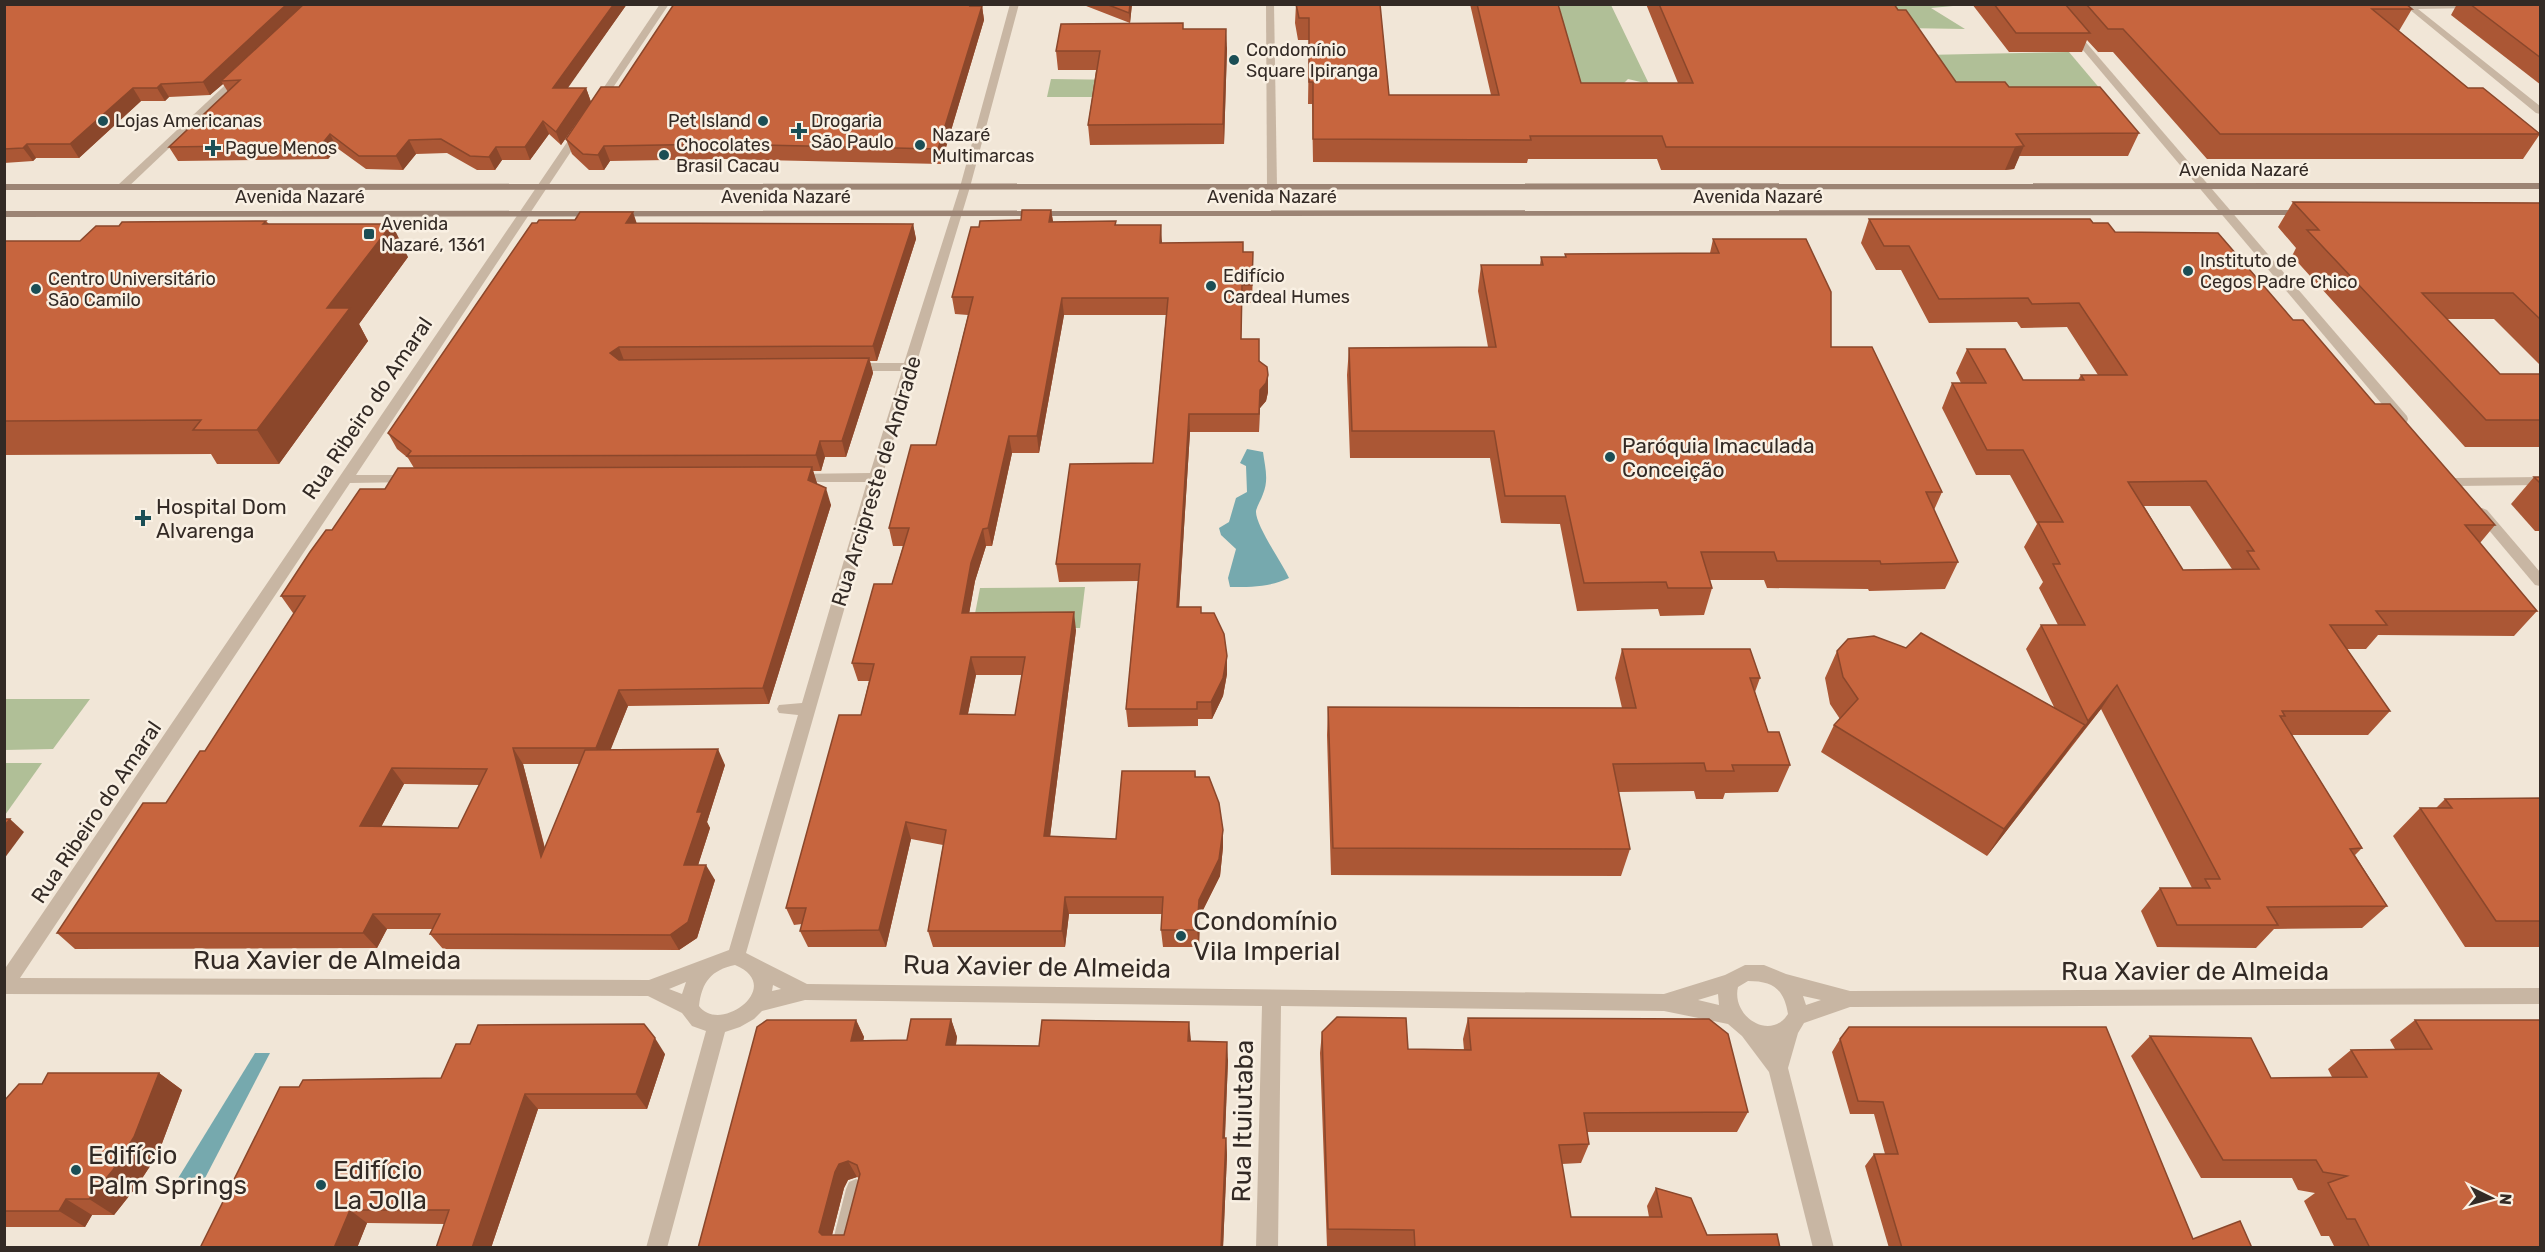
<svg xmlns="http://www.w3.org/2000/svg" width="2545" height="1252" font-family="Rubik,sans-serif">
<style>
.green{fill:#b0bf97}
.water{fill:#76a9ae}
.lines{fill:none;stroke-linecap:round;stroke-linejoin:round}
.street{fill:#c8b6a3;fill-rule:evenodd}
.secondary{fill:#9c8474;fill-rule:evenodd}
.wall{fill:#ab5735;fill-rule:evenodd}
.shaded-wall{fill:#8b472b}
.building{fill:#c7653e;stroke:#8b472b;stroke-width:1.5;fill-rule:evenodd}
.poi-dot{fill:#1b4e55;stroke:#f9f0e3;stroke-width:2}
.labels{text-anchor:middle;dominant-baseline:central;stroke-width:5;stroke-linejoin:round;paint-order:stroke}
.far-poi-label{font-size:18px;fill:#332a25;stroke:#f9f0e3;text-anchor:start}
.far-street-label{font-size:18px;fill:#332a25;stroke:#f9f0e3}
.street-label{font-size:21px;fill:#332a25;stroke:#f9f0e3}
.poi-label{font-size:21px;fill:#332a25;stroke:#f9f0e3;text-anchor:start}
.near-poi-label{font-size:26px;fill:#332a25;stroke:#f9f0e3;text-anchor:start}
.near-street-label{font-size:26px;fill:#332a25;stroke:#f9f0e3}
</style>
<rect width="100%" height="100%" fill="#f1e6d7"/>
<g class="green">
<polygon points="1559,5 1611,5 1649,84 1628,79 1623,84 1580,98"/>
<polygon points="1889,5 1964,5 1931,8 1965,29 1904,28"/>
<polygon points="2069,52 2112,103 1950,99 1924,55"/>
<polygon points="1051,79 1125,80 1122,97 1047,97"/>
<polygon points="1085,587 1080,628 972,629 980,588"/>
<polygon points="5,699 90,699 53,749 5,750"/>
<polygon points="5,763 42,763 5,815 4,763"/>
</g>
<g class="water">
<path d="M1247,449l16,3c2,15 6,28 0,42 -2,6 -6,12 -7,17 -1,14 27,53 33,67 -19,9 -37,9 -59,9l-2,-9 8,-29 -15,-14 -2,-7 10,-6 7,-24 11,-6 -1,-26 -6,-3z"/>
<polygon points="255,1053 270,1053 204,1180 177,1180"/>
</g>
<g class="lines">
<g class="street">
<polygon points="290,4 346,4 342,7 294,7"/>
<polygon points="660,4 669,4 602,104 596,104 594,102"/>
<path d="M1010,4h9l-49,183 -88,290 -136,476 61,31 857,10 61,-19 20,-10h19l22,9 64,17 690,-3v16l-690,3 -46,16 -6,10 -10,35 46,180h-21l-44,-176 -27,-36 -14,-12 -64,-13 -383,-5 -3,242h-22l6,-242 -457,-6 -43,11 -8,8 -14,8 -15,5 -58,216h-21l60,-217 -14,-5 -10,-13 -34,-17 -644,-2v-24l570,-838 5,-3 5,3 -228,343h54l5,1 2,3 -2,3 -65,1 -330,495 629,2 80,-30 69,-235 -19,-2 -2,-4 2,-4 23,-2 65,-221h-73l-7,-4 7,-4 76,-1 32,-102h-52l-6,-4 6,-4h54l56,-176zM735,965c51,21 -15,70 -36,41 3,-24 12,-36 36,-41zM1748,981c25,0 36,8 40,33 -18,28 -57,2 -50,-27zM686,982l-4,12 -13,-5zM773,985l8,4 -9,2zM1718,994l1,11 -21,-5zM1803,996l18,4 -15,5z"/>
<polygon points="1266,4 1274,4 1277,187 1272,190 1267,187"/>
<polygon points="2044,4 2053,4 2407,416 2408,419 2407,422 2397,422"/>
<polygon points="2403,4 2479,4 2475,8 2418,9 2540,106 2540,114 2536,113"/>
<polygon points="236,75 244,77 126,189 118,189 118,185"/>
<polygon points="2540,477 2540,485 2456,486 2449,482 2456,478"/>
<polygon points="2482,508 2487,510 2540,572 2540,586 2535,585 2477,516 2475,513 2477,510"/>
<polygon points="856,1179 863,1182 866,1189 852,1248 831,1248 846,1189 849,1182"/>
</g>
<g class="secondary">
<polygon points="2540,183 2540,189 4,190 4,184"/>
<polygon points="2305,210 2309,211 2309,215 4,217 4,211"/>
</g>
</g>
<g class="wall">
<polygon points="4,4 301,4 302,6 304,4 627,4 567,88 586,88 591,102 561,145 549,134 530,160 502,160 495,170 477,170 447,153 416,154 403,170 366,169 337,148 328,159 178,161 169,147 228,92 223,84 210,95 169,97 165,101 141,101 79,158 36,158 33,161 4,163"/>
<polygon points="674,4 978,4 977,6 982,6 984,20 941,164 724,159 610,161 604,170 589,170 572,154 566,139 619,87"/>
<polygon points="1081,4 1132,4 1130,23 1183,29 1227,48 1224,144 1090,145 1088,125 1096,70 1058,70 1056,51 1130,23"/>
<polygon points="1296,4 1380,4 1389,95 1491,95 1470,4 1558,4 1581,83 1678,83 1646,4 1894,4 1956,82 2009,87 2139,133 2128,156 2019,156 2014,169 2005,170 1661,170 1657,159 1528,159 1527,163 1313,162 1312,104 1308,104 1309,40 1298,40 1295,23"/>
<polygon points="1972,4 2406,4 2412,9 2399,31 2468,88 2540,134 2523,159 2207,159 2113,52 2098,52 2087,40 2082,52 2009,52"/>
<polygon points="2457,4 2541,4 2541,85 2451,15"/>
<polygon points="2293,202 2541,203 2541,366 2494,319 2447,319 2500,374 2541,374 2541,447 2465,447 2292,256 2296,248 2278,227"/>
<path d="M1051,210l2,12 63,3 46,18 81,9 10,17 -1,34h-10l-1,36 19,22 8,14v17l-2,9 -6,7 -1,24h-69l-11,175 22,6 26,43v18l-4,22 -11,23h-14v7l-70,1 -2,-18 12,-128 -79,1 -3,-18 97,-101 13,-148h-102l-25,138h-27l-20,93h-6l-11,35 -6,32 107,17 -26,207 66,2 79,-68 1,6 27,53v17l-3,29 -20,40 -1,31h-36l-2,-17 1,-16h-93l-4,33h-132l-5,-16 15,-86 -32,-6 -25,108h-78l-8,-16 2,-7 -8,1 -8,-17 75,-193 8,-34h-11l-6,-18 40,-79 11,-38h-10l-4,-18 47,-83 32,-130 -13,-1 -3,-17 69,-77zM976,675h46l-7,40 -47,-1z"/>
<path d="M1869,219l224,4 22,9 178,88 202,205 -15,18 57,68 -23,25 -136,-1 -12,14h-19l43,62 -22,24h-76l70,113 -7,7 32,51 -25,22 -88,1 -18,19 -99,-1 -16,-36 19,-23h32l-91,-179 -114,147 -166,-104 13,-27 6,-6 -10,-15 -5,-26 12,-27 217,56 -28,-58 15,-24h17l-19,-37 4,-6 -19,-35 13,-23 -27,-49h-34l-34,-67 10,-25h9l-5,-10 11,-24 56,31h55l3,-5h17l-31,-48 -46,1 -4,-6 -88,1 -28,-53h-25l-15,-27zM2144,506h46l42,63 -49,1z"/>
<polygon points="266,221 269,224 408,257 359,324 368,341 279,464 217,464 211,454 4,455 4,241 80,241 119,226"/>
<path d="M637,223l276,1 3,15 -39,122h-7l3,12 -27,84h-21l-4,14h-8l4,13 14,21 -62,199 -141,2 -18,44 115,15 -18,57 3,6 -12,37 17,15 -18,58 -18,12 -236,-1 -13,-15 3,-5h-46l-10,19 -302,1 -18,-16 109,-130 39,-52 90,-138h-2l-12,-17 51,-66 53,-41 29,-21 -6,-10 -11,-9 -9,-16zM523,764h56l-34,84zM404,784l76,1 -22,43 -77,-1z"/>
<polygon points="1713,239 1831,347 1942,492 1934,510 1958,562 1945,589 1869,591 1868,589 1767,588 1764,580 1710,580 1712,588 1704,615 1660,616 1658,609 1577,611 1560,524 1501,523 1490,458 1350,458 1347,375 1349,348 1488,347 1478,291 1481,265 1540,265 1541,257 1565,257 1565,254 1710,253"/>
<polygon points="2534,477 2541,477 2541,531 2535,531 2511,504"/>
<polygon points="1622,649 1760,678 1755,692 1768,732 1790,765 1778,792 1725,793 1723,799 1696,799 1694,791 1618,792 1630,849 1621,876 1331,875 1327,735 1328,707 1622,708 1615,678"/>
<polygon points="2541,798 2541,947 2465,947 2393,836 2420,808 2436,808 2445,799"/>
<polygon points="1468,1018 1748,1112 1737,1132 1587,1132 1589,1144 1581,1163 1562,1164 1571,1217 1649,1217 1647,1206 1656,1188 1707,1235 1780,1248 1327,1247 1320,1053 1322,1032 1408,1049 1464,1050 1463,1039"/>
<path d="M951,1019l6,18 -1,8 83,1 152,-5 37,19 -3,78h1l1,17 -4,93h-525l158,-228 8,17 -1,4 44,-1zM857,1177l2,1 -15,57h-12l12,-47 4,-8z"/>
<polygon points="2415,1020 2541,1020 2541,1248 2335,1248 2329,1236 2321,1236 2304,1201 2315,1193 2298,1190 2292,1178 2201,1178 2131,1056 2150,1036 2271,1078 2332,1077 2328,1069 2351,1050 2395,1049 2390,1040"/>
<polygon points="1840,1039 2193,1239 2252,1248 1889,1248 1865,1166 1874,1154 1885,1154 1874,1114 1850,1114 1832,1052"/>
<polygon points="665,1054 647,1109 538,1109 491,1248 436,1248 445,1224 367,1223 357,1248 200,1248 299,1087 441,1078"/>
<polygon points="159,1073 182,1090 158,1154 137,1186 114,1215 92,1215 85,1227 4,1227 4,1101 42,1084"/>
</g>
<g class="shaded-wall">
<polygon points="287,4 301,4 303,8 221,81 223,84 210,95 203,82"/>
<polygon points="614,4 627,4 558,102 553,88"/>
<polygon points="1130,4 1132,4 1130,23 1129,13"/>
<polygon points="982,6 984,20 941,164 938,149"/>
<polygon points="1226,29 1227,48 1224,144 1223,124"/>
<polygon points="161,84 169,97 165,101 157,88"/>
<polygon points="133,88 141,101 79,158 70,144"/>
<polygon points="586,88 591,102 561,145 556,132"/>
<polygon points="543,121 549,134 530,160 525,147"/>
<polygon points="330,134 337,148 328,159 321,145"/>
<polygon points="409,140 416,154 403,170 396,156"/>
<polygon points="27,144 36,158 33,161 23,148"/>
<polygon points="604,146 610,161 604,170 598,155"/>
<polygon points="2024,146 2014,169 2005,170 2015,147"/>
<polygon points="496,147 502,160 495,170 489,157"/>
<polygon points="1051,210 1054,227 1049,222"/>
<polygon points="633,212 638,227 626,223"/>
<polygon points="392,224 408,257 359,324 368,341 279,464 257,430 327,308"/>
<polygon points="913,224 916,239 877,361 873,346"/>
<polygon points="1161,225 1162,242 1161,260 1160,243"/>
<polygon points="1062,298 1064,315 1039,453 1037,436"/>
<polygon points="619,347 625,363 617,368 610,353"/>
<polygon points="869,358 873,373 846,457 842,441"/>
<polygon points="1268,375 1268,392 1266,401 1260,408 1259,432 1260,390"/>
<polygon points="1189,414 1190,432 1178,625 1177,607"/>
<polygon points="1009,436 1012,453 992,546 988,528"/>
<polygon points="820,441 825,457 821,471 816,455"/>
<polygon points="812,467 817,483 813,497 808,480"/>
<polygon points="826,488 831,505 769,704 763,688"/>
<polygon points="983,529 986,546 975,581 966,631 962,613 971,563"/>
<polygon points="1074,612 1076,630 1048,853 1044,836"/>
<polygon points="1227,656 1227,674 1223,696 1212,719 1211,702"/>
<polygon points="971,657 976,675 964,732 960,714"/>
<polygon points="2117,685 2101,709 2072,745 2088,721"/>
<polygon points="619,690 628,706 605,764 596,748"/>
<polygon points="2085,725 2067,752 1987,856 2004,829"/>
<polygon points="513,748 523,764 551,873 541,857"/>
<polygon points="718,749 725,765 707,822 710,828 693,881 684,865 697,812"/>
<polygon points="392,768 404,784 373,842 360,826"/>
<polygon points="10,819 24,832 4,859 4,826"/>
<polygon points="906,822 911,839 886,947 879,930"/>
<polygon points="1223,830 1223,847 1220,876 1200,916 1199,947 1197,930 1199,900"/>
<polygon points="706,865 715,880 697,938 679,950 670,935"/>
<polygon points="1065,897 1069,914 1065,947 1062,931"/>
<polygon points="373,914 387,929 377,948 363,933"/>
<polygon points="951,1019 957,1037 953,1062 946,1045"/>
<polygon points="856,1020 864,1037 859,1058 851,1041"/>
<polygon points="1189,1022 1191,1040 1190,1058 1188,1041"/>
<polygon points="655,1038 665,1054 647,1109 636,1094"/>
<polygon points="1227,1042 1228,1060 1224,1155 1223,1138"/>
<polygon points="159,1073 182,1090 158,1154 137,1186 114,1215 89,1199"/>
<polygon points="525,1094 538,1109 491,1248 472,1248"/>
<polygon points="1226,1138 1227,1155 1223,1248 1221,1248"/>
<polygon points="848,1161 857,1177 848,1180 844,1188 829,1247 819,1232 835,1172 839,1164"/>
<polygon points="66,1199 92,1215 85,1227 59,1211"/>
<polygon points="350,1210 367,1223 357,1248 334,1248"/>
</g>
<g class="building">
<polygon points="4,4 287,4 203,82 161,84 157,88 133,88 70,144 27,144 23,148 4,149"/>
<polygon points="304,4 614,4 553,88 586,88 556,132 543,121 525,147 496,147 489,157 470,156 441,139 409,140 396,156 359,156 330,134 321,145 169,147 240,80 221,81"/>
<polygon points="674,4 971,4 970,6 982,6 938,149 719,144 604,146 598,155 583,154 566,139 601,87 619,87"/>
<polygon points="1106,4 1130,4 1129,13"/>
<polygon points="1296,4 1380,4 1389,95 1499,95 1477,4 1558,4 1581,83 1693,83 1659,4 1894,4 1898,10 1906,10 1956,82 2005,82 2009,87 2100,87 2139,133 2016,134 2024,146 2015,147 1666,147 1662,136 1530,136 1531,140 1313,139 1313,82 1309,82 1309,18 1299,18"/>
<polygon points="1994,4 2065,4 2090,33 2016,33"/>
<polygon points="2086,4 2406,4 2412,9 2372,9 2468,88 2483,88 2540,134 2220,134 2123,29 2108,29"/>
<polygon points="2470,4 2541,4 2541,58"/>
<polygon points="1183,23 1183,29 1226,29 1223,124 1088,125 1100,51 1056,51 1061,24"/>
<polygon points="2293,202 2541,203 2541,320 2513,293 2422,293 2500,374 2541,374 2541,420 2486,420 2307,230 2319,230"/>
<path d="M1022,210h29l-2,12 67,-1 -1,4h46l-1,18 83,-1v10h10l-1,33h-10l-1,54h18v22l8,6 1,8 -2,8 -6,7 -1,24h-70l-12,193h24v6h13l10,21 3,22 -4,22 -12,24h-14v7h-71l14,-145h-84l14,-100 83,-1 15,-165h-106l-25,138h-28l-21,92 -5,1 -12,34 -9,50 112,-1 -30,224 72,3 6,-68h73v6h14l10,26 4,27 -4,29 -20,41 -2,30h-36l2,-33h-98l-3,34h-134l18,-101 -40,-8 -27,108 -79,1 6,-23h-20l53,-193h22l13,-51 -22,-1 22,-79h18l17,-56h-20l22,-83h25l37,-148h-21l19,-70h8l1,-6 41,-1zM971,657h54l-10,58 -55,-1z"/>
<polygon points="580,212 633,212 626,223 913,224 873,346 619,347 610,353 619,360 869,358 842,441 820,441 816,455 407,456 411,451 388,433 532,223 537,223 539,220 575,220"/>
<path d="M1869,219h221l3,4h15l7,9 103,1 75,87h10l72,84h15l105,121h-30l72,86h-161l11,14h-57l60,86h-108l3,5h-5l82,132 -12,1 37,57 -120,1 11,18h-101l-17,-37h50l-5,-9h15l-103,-194 -29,36 -47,-96h44l-32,-61h7l-22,-42h25l-40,-72h-36l-35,-67h34l-19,-34h38l18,31h61l-3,-5h46l-48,-72 -47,1 -4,-6 -89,1 -30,-53h-25zM2206,481l48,70h-7l12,18 -76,1 -55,-88z"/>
<polygon points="266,221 263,224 392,224 327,308 350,308 257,430 193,430 201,420 4,421 4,241 80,241 96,226 119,226 122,222"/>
<polygon points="1713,239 1806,239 1831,292 1831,347 1872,347 1942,492 1926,492 1958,562 1881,564 1880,561 1777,561 1774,552 1701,552 1712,588 1668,588 1666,582 1584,583 1565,496 1505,496 1494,431 1352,431 1349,348 1496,347 1481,265 1543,265 1541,257 1566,257 1565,254 1719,253"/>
<path d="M812,467l-4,13 18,8 -63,200 -144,2 -23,58h-83l28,109 44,-107 133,-1 -21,63h5l-18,53h22l-18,57 -18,13 -240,-1 10,-20h-67l-10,19h-306l86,-130h23l34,-52h5l100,-155h-24l29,-44 16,-22h6l28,-41h25l13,-21zM392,768l95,1 -29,59 -98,-2z"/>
<polygon points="2534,477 2541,477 2541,484"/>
<polygon points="1921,633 2085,725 2004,829 1834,725 1858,699 1843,677 1837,651 1848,639 1874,636 1906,648"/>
<polygon points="1622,649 1750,649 1760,678 1750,678 1768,732 1779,732 1790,765 1732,765 1734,771 1706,771 1704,763 1613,764 1630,849 1333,848 1328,707 1636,708"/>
<polygon points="2541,798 2541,921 2496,921 2420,808 2452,808 2445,799"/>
<polygon points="4,819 10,819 4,826"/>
<polygon points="1337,1017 1406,1018 1408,1049 1471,1050 1468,1018 1709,1019 1728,1034 1748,1112 1584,1113 1589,1144 1559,1145 1571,1217 1662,1217 1656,1188 1691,1198 1707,1235 1777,1234 1780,1248 1415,1248 1414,1230 1328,1229 1322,1032"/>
<path d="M911,1019h40l-5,26 93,1 3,-26 147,2 -1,19 39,1 -4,96h3l-5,110h-523l59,-221 10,-7h89l-5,21 56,-1zM848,1161l9,4 3,9 -16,61h-22l-3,-3 16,-60 4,-8z"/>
<polygon points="2415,1020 2541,1020 2541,1248 2370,1248 2355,1219 2347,1219 2328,1183 2347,1176 2323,1172 2316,1160 2223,1160 2150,1036 2251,1038 2271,1078 2367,1077 2351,1050 2432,1049"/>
<polygon points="644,1024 655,1038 636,1094 525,1094 472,1248 436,1248 449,1210 350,1210 334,1248 200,1248 280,1087 299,1087 303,1080 441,1078 456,1044 470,1044 478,1025"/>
<polygon points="1849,1027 2106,1027 2193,1239 2240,1221 2252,1248 1902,1248 1874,1154 1898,1154 1883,1102 1858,1101 1840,1039"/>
<polygon points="48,1073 159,1073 134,1137 113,1170 89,1199 66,1199 59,1211 4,1211 4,1101 19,1084 42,1084"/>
</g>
<g class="poi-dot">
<circle cx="1234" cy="60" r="6"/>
<circle cx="103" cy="121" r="6"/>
<circle cx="763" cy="121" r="6"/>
<path d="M796 122h6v6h6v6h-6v6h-6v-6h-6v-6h6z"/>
<circle cx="920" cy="145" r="6"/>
<path d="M210 139h6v6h6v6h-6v6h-6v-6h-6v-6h6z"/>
<circle cx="664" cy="155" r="6"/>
<rect x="363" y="228" width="12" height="12" rx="3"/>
<circle cx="2188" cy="271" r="6"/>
<circle cx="1211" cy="286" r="6"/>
<circle cx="36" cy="289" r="6"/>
<circle cx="1610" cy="457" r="6"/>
<path d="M140 509h6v6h6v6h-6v6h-6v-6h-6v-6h6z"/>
<circle cx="1181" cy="936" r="6"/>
<circle cx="76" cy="1170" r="6"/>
<circle cx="321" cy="1185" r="6"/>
</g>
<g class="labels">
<g class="far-poi-label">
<text x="1246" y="50">Condomínio<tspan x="1246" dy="21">Square Ipiranga</tspan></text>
<text x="115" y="121">Lojas Americanas</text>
<text x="751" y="121" text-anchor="end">Pet Island</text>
<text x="811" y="121">Drogaria<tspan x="811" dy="21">São Paulo</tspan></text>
<text x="932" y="135">Nazaré<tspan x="932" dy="21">Multimarcas</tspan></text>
<text x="676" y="145">Chocolates<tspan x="676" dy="21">Brasil Cacau</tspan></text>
<text x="225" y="148">Pague Menos</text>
<text x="381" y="224">Avenida<tspan x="381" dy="21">Nazaré, 1361</tspan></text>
<text x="2200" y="261">Instituto de<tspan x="2200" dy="21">Cegos Padre Chico</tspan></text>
<text x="1223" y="276">Edifício<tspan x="1223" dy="21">Cardeal Humes</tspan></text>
<text x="48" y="279">Centro Universitário<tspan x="48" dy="21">São Camilo</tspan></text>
</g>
<g class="far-street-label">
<text x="2244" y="170">Avenida Nazaré</text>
<text x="300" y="197">Avenida Nazaré</text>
<text x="786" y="197">Avenida Nazaré</text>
<text x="1272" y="197">Avenida Nazaré</text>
<text x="1758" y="197">Avenida Nazaré</text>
</g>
<g class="street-label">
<text transform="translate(367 408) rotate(-56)">Rua Ribeiro do Amaral</text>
<text transform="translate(876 481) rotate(-73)">Rua Arcipreste de Andrade</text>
<text transform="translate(96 812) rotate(-56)">Rua Ribeiro do Amaral</text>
</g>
<g class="poi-label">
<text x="1622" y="445">Paróquia Imaculada<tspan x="1622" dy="24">Conceição</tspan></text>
<text x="156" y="506">Hospital Dom<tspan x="156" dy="24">Alvarenga</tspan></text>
</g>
<g class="near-poi-label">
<text x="1193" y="921">Condomínio<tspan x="1193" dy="30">Vila Imperial</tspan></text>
<text x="88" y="1155">Edifício<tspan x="88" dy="30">Palm Springs</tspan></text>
<text x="333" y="1170">Edifício<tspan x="333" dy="30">La Jolla</tspan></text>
</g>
<g class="near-street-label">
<text x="327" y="960">Rua Xavier de Almeida</text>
<text transform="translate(1037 967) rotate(1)">Rua Xavier de Almeida</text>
<text x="2195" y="971">Rua Xavier de Almeida</text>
<text transform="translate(1243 1121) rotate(-89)">Rua Ituiutaba</text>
</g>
</g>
<rect width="2545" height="1252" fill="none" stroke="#332a25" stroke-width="12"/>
<g transform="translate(2491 1198) rotate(95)" stroke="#f9f0e3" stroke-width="4.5" paint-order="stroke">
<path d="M0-4.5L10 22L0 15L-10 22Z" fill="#332a25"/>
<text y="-9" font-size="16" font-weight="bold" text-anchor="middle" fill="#332a25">N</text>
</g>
</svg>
